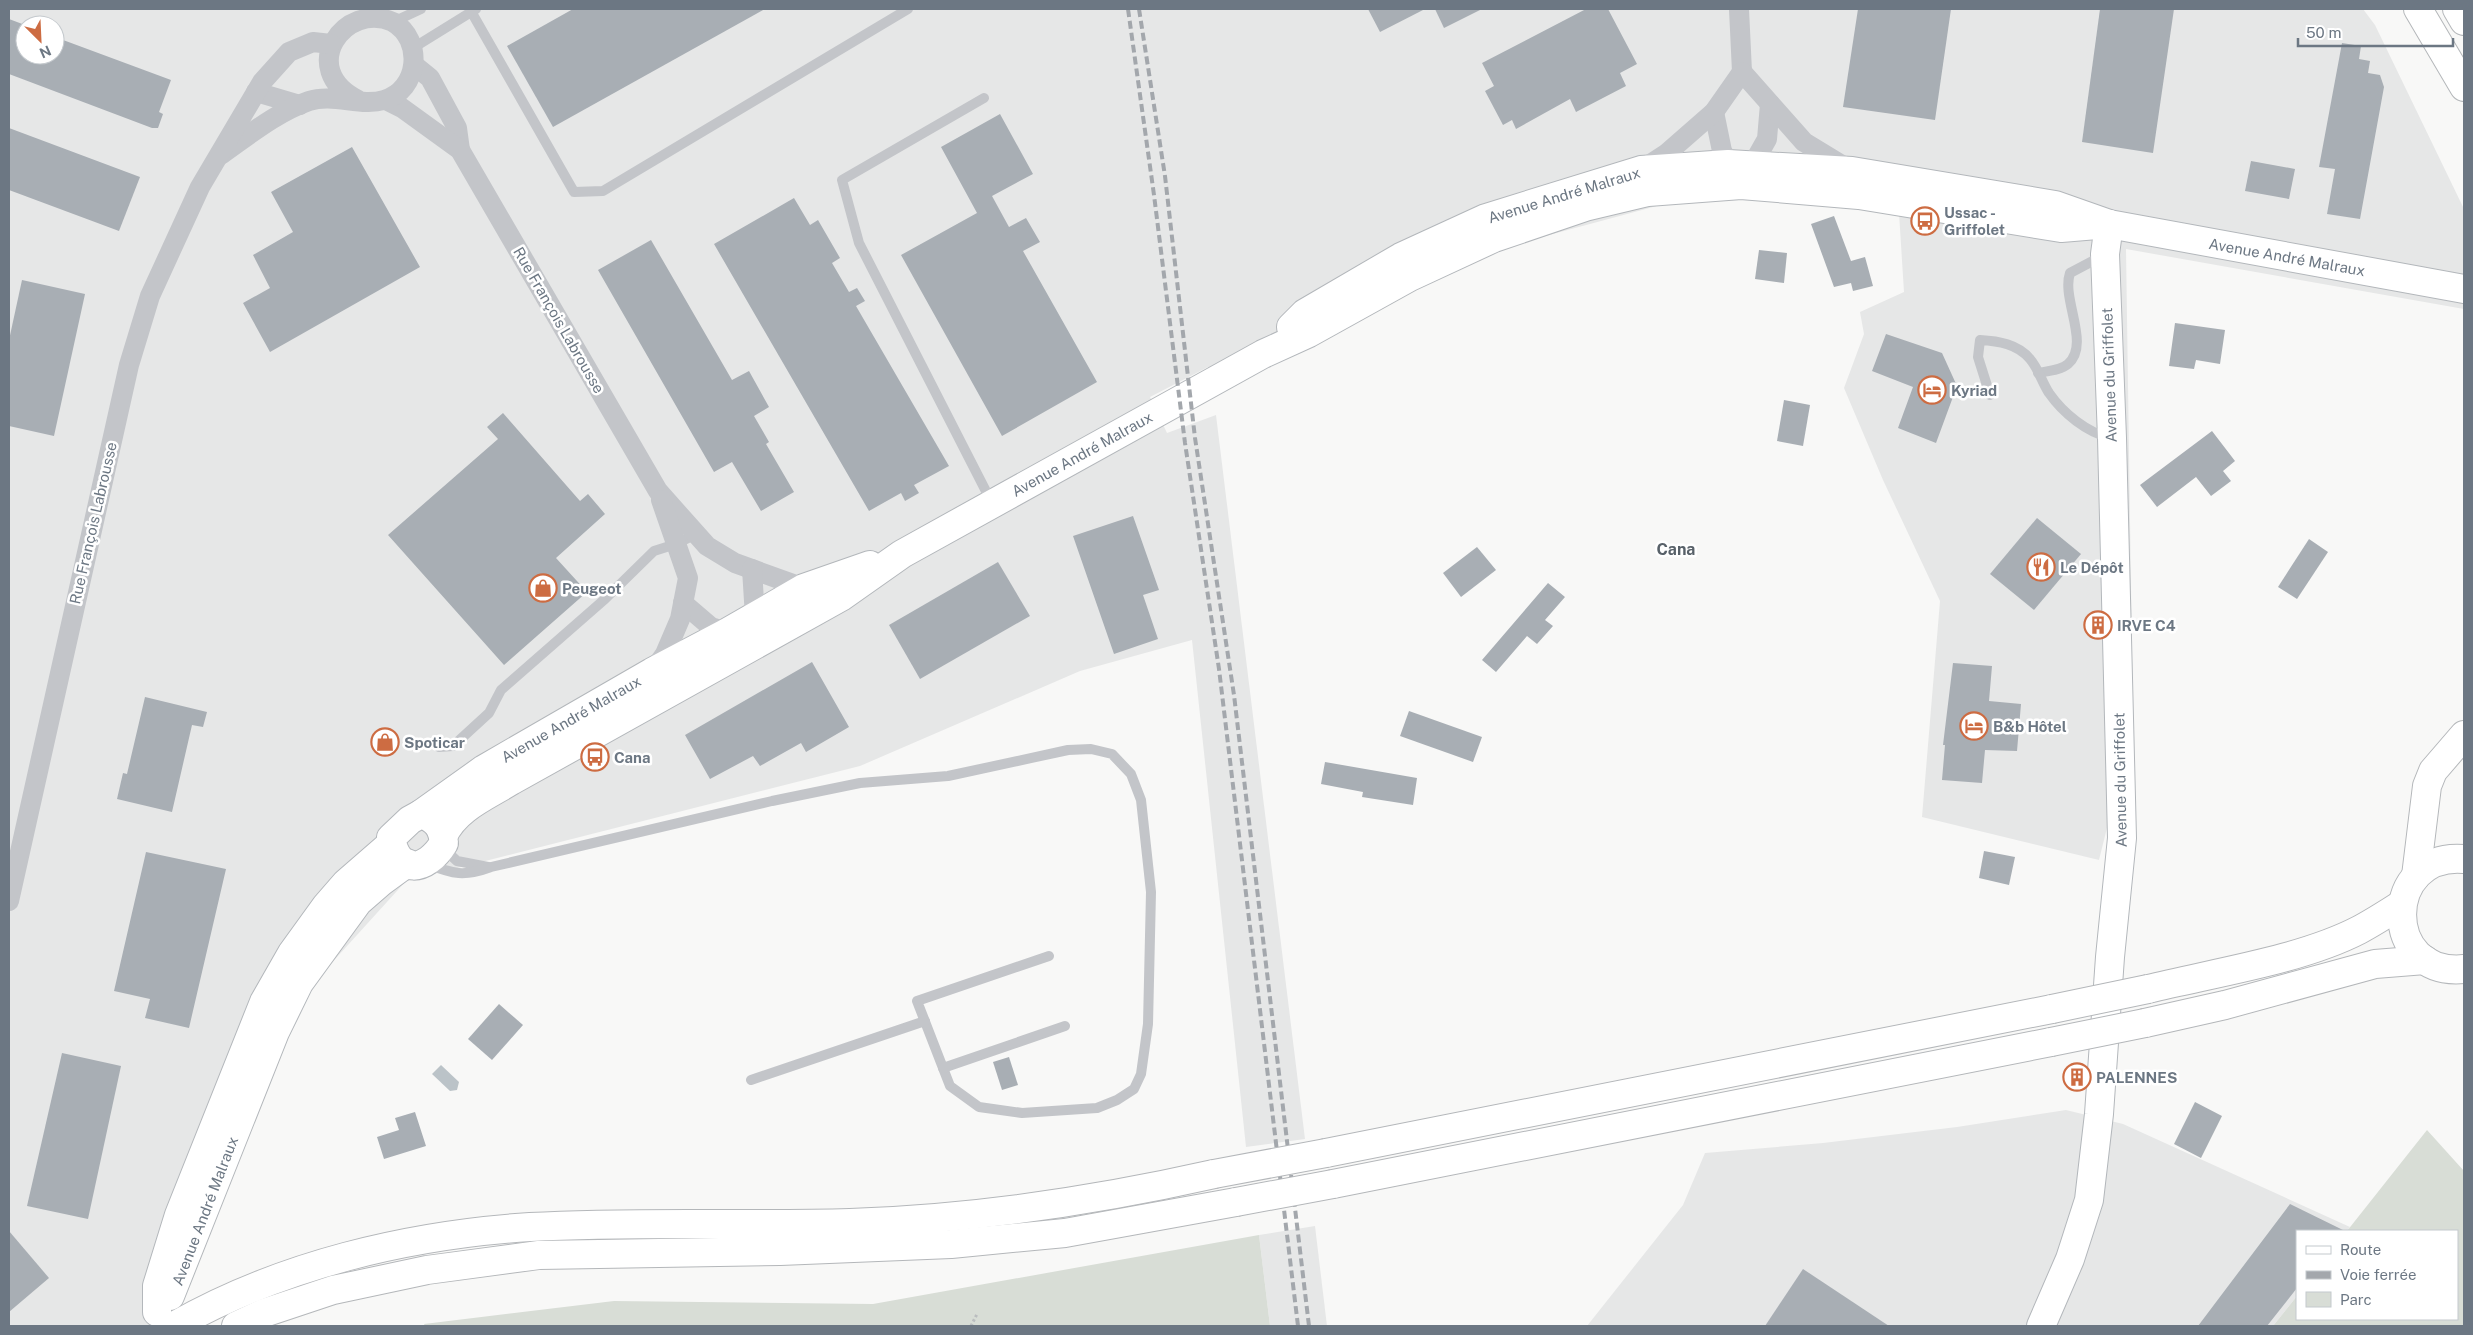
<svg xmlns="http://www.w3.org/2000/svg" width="2473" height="1335" font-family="'Public Sans',sans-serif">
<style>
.built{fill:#e6e7e7;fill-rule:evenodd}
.green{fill:#d8ddd6}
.water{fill:#bbc3c8}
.building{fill:#a8aeb4}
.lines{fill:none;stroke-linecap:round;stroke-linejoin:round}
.secondary-casing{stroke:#b3b7bb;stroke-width:30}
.highway-casing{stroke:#b4b7ba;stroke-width:30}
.path{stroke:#babdbf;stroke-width:3;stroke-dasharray:2.5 2.5;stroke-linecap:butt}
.lane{stroke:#c3c5c9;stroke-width:10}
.street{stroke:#c3c5c9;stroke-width:20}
.secondary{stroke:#fff;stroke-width:28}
.highway{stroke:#fff;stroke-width:28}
.rail{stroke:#a3a7ac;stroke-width:4;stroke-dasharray:8 4;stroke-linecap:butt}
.highway-bridge-casing{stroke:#b4b7ba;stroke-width:30;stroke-linecap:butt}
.highway-bridge{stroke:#fff;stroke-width:28}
.labels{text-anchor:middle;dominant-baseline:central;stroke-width:5;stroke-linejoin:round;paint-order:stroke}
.street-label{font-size:15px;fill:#6c7783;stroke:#fff}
.poi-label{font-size:15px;font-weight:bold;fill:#6c7783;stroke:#fff;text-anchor:start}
.neighbourhood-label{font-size:16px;font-weight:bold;fill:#586169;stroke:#fff}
</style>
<rect width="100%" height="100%" fill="#f8f8f7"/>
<g class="built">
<path d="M9,9h2354l12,16 89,184v100l-338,-60 7,475 -34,136 -177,-43 18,-216 -57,-121 -39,-92 20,-54 -4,-22 44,-20 -5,-79 -141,-17 -79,4 -211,57 -257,141 -3,-31 -58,30 17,36 49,-18 89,724 -59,8 -54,-507 -112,31 -220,95 -454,115 -98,108 -127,317 -29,20h-143zM25,25h30v30h-30z"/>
<polygon points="2066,1110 2123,1124 2350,1227 2347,1231 2297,1231 2297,1296 2273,1326 1587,1326 1683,1205 1705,1153 1823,1143 1957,1127"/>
<polygon points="1315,1226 1327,1326 1270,1326 1259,1235"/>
</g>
<g class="green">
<polygon points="2427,1130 2464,1171 2464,1326 2273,1326 2297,1296 2297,1319 2457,1319 2457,1231 2347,1231"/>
<polygon points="1259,1235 1270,1326 425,1326 424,1324 614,1301 873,1304"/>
</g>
<polygon class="water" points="441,1065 459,1082 457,1090 450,1091 432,1074"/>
<g class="building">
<polygon points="573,9 765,9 553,127 507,46"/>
<polygon points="1368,9 1425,9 1380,32"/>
<polygon points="1435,9 1482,9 1444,28"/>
<polygon points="1586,9 1608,9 1637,64 1620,73 1626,86 1576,112 1570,99 1516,129 1512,120 1503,125 1485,91 1494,86 1482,63"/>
<polygon points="1858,9 1951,9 1935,120 1843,107"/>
<polygon points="2100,9 2174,9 2153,153 2082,142"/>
<polygon points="9,19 25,25 25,55 55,55 55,37 171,80 159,112 163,114 158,128 152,128 9,74"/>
<polygon points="2342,43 2361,46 2359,59 2370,61 2368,73 2380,75 2384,87 2360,219 2327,214 2335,169 2319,167"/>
<polygon points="1000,114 1033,174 992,196 1009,227 1026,218 1040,242 1023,251 1097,382 1002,436 901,255 977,213 941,147"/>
<polygon points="9,128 140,177 119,231 9,190"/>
<polygon points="352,147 420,267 270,352 243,303 270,288 253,255 293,232 271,192"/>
<polygon points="2251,161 2295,169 2289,199 2245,191"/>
<polygon points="794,198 810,225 818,220 840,258 832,263 849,292 857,288 865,301 856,306 949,466 914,485 919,493 905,501 901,493 869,511 714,244"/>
<polygon points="1834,216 1851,261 1865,257 1873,286 1853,291 1851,283 1834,287 1811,224"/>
<polygon points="651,240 732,380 749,371 769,407 754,416 769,442 766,444 794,492 761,511 732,462 714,472 598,270"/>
<polygon points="1759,250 1787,253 1784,283 1755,279"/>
<polygon points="22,280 85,294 54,436 9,426 9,340"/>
<polygon points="2175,323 2225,330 2220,364 2196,360 2194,369 2169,366"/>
<polygon points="1886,334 1942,353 1957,386 1936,443 1898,428 1913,387 1872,371"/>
<polygon points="1784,400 1810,405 1803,446 1777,441"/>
<polygon points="503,413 580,501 588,494 605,514 556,558 587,592 504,665 388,535 498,439 487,427"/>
<polygon points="2212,431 2235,461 2223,471 2231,481 2211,496 2196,477 2157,507 2140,485"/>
<polygon points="1133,516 1159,590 1143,595 1158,639 1114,654 1073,536"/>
<polygon points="2037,518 2081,554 2034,610 1990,574"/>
<polygon points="2309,539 2328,552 2297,599 2278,587"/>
<polygon points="1477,547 1496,570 1461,597 1443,573"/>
<polygon points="998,562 1030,616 920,679 889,625"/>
<polygon points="1548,583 1565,597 1545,620 1553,626 1537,644 1527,636 1496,672 1482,660"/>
<polygon points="812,662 849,727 806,752 801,743 760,766 753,756 710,779 685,735"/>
<polygon points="1953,663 1992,666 1989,701 2021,704 2017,751 1985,750 1982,783 1942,780 1945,745 1943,745"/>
<polygon points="145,697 207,712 203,727 192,725 172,812 117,799 123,773 127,774"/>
<polygon points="1409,711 1482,737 1473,762 1400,736"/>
<polygon points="1325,762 1417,778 1413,805 1362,797 1363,792 1321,784"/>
<polygon points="1984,851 2015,857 2009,885 1979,878"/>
<polygon points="146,852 226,869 189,1028 145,1018 150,999 114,991"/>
<polygon points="499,1004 523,1025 492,1060 468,1039"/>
<polygon points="62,1053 121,1066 88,1219 27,1206"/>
<polygon points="1009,1057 1018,1085 1002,1090 993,1062"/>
<polygon points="2195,1102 2222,1116 2201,1158 2174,1144"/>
<polygon points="415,1112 426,1146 384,1159 377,1137 399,1130 395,1118"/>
<polygon points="2290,1204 2345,1231 2297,1231 2297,1288 2267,1326 2198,1326"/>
<polygon points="9,1231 49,1278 9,1312"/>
<polygon points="1803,1269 1889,1326 1765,1326"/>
</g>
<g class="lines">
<g class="secondary-casing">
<g id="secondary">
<polyline points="1291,327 1305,313 1401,257 1486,218 1641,170 1728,164 1852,171 2055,205 2109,224 2464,289"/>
<polyline points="421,814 484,769 652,672 726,633 804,588 870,565"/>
<path d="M421,814c16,6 21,13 23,29 -18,29 -46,33 -53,-5l19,-18z"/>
<path d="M443,836c13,-28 44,-40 68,-55l330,-184 61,-43 361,-200 46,-21 101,-56 84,-39 91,-31 63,-15 93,-7 118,10 202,33 48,-4"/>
<polyline points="170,1296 275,1032 299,983 358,902 381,882 407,863"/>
<polyline points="157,1312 157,1286 179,1215 264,1002 292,953 326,906 346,883 392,843"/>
<polyline points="2041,1326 2070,1259 2089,1200 2099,1114 2110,957 2122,838 2112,438 2105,254 2109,224"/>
</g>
</g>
<g class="highway-casing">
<g id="highway">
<polyline points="2418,9 2464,87"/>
<polyline points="2457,9 2464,21"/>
<path d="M2464,859c-82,-7 -83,118 0,110"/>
<polyline points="2416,876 2427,786 2433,771 2464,735"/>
<path d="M2148,989c65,-16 153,-29 211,-59 15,-8 29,-17 43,-26"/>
<polyline points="2145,1023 2225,1005 2375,964 2425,960"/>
<polyline points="1326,1153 2052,1009"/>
<polyline points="1333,1184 2051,1042"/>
<path d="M174,1326c107,-61 234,-91 356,-99 107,-6 214,-1 320,-4 123,-4 244,-22 364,-49"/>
<polyline points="236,1326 264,1313 333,1290 427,1270 539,1255 780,1251 951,1244 1065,1233 1236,1202"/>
</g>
</g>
<polyline class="path" points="971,1326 977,1314"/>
<g class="lane">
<polyline points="472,13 574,192 603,191 908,9"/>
<polyline points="393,22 421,9"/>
<polyline points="413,48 476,9"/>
<polyline points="984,98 842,180 859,243 992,503"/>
<path d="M2038,373c10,-2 23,-3 30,-9 23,-20 -7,-65 2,-91l34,-18"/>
<path d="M1990,395l-12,-38 2,-17c18,1 38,4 50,19 8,9 12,23 19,34 14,20 38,40 62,45"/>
<polyline points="439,747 453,746 489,713 501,690 605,599 654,551 676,544 696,534"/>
<polyline points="443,848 457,861 488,867"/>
<path d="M427,864c26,10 37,13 64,3l281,-66 88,-18 88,-7 120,-26 23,-1 21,5 19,20 10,26 10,92 -3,132 -7,50 -7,15 -17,11 -20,8 -75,5 -43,-6 -29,-21 -33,-85 132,-45"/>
<polyline points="943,1068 1065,1026"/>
<polyline points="751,1080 925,1021"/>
</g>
<g class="street">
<polyline points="1739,9 1742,72"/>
<polyline points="414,65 430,78 457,128 460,150"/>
<polyline points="256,92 300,105"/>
<polyline points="386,100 402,108 460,150 658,491 707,546 735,563 804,588"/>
<polyline points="1714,112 1722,151 1741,185 1767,139 1770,104"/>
<path d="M222,154c27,-19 55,-42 87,-53 24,-8 52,6 75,-1 35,-10 40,-60 9,-78 -48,-22 -97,47 -35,78"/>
<polyline points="1643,169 1666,154 1714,112 1742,72 1804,142 1850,170"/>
<polyline points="683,603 711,627 734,634"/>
<polyline points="751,627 755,617 752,569"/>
<polyline points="653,671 665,654 680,619 688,578 661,500"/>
<polyline points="9,901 129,365 150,296 200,187 262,82 289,52 313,42 331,44"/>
</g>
<use href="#secondary" class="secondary"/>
<use href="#highway" class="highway"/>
<g class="rail">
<polyline points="1128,9 1154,195 1185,443 1219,669 1298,1326"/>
<polyline points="1139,9 1165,176 1195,438 1234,695 1309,1326"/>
</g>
<g class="highway-bridge-casing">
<g id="highway-bridge">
<polyline points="2052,1009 2148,989"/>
<polyline points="2051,1042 2145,1023"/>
<polyline points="1214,1174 1326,1153"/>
<polyline points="1236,1202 1333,1184"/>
</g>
</g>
<use href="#highway-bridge" class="highway-bridge"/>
</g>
<defs>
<g id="bus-ring" transform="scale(1.4375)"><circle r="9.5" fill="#fff" stroke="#cd6c42" stroke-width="1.5"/><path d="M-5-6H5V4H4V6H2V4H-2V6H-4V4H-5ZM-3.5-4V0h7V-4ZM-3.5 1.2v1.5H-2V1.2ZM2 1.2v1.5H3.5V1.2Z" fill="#cd6c42"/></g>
<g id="hotel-ring" transform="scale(1.4375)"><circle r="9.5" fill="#fff" stroke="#cd6c42" stroke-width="1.5"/><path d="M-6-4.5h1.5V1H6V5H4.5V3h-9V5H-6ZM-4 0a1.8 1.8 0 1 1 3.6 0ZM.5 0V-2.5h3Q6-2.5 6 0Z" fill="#cd6c42"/></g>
<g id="restaurant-ring" transform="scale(1.4375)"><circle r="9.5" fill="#fff" stroke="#cd6c42" stroke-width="1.5"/><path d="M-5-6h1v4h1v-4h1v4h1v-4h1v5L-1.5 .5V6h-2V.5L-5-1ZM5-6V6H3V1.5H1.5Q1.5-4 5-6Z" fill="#cd6c42"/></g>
<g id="shop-ring" transform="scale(1.4375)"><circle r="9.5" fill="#fff" stroke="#cd6c42" stroke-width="1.5"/><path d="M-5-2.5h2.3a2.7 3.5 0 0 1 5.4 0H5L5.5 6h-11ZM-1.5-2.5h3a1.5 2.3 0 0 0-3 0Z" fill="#cd6c42"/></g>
<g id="building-ring" transform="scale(1.4375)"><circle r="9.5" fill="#fff" stroke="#cd6c42" stroke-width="1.5"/><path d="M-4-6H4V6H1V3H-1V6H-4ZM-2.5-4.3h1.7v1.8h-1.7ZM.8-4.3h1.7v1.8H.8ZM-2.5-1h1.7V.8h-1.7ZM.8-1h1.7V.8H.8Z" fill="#cd6c42"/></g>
</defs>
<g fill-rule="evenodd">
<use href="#bus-ring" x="1925" y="221"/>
<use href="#hotel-ring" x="1932" y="390"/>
<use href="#restaurant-ring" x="2041" y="567"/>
<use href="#shop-ring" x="543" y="588"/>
<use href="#building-ring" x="2098" y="625"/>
<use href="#hotel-ring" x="1974" y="726"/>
<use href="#shop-ring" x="385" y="742"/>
<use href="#bus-ring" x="595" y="757"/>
<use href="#building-ring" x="2077" y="1077"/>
</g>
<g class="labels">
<g class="street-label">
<text transform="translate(1564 195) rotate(-17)">Avenue André Malraux</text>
<text transform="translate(2287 257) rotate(10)">Avenue André Malraux</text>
<text transform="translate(559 320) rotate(60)">Rue François Labrousse</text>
<text transform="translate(2109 375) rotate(-92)">Avenue du Griffolet</text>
<text transform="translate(1082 454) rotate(-29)">Avenue André Malraux</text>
<text transform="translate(93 523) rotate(-77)">Rue François Labrousse</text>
<text transform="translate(571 719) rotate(-30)">Avenue André Malraux</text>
<text transform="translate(2120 780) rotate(-91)">Avenue du Griffolet</text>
<text transform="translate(205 1211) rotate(-69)">Avenue André Malraux</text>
</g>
<g class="poi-label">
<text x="1944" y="212">Ussac -<tspan x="1944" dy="17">Griffolet</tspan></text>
<text x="1951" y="390">Kyriad</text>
<text x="2060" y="567">Le Dépôt</text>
<text x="562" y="588">Peugeot</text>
<text x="2117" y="625">IRVE C4</text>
<text x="1993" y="726">B&amp;b Hôtel</text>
<text x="404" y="742">Spoticar</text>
<text x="614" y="757">Cana</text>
<text x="2096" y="1077">PALENNES</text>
</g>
<g class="neighbourhood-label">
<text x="1676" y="549">Cana</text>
</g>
</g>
<rect width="2473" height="1335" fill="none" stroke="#6c7783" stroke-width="20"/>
<rect x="2296" y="1230" width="162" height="90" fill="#ffffff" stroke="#c4c9cd"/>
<rect x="2306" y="1246" width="25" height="8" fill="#ffffff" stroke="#c4c9cd"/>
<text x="2340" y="1255" font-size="15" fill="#6c7783">Route</text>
<rect x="2306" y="1271" width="25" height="8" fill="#a3a7ac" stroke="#c4c9cd"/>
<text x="2340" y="1280" font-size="15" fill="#6c7783">Voie ferrée</text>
<rect x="2306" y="1292" width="25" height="15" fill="#d8ddd6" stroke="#c4c9cd"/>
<text x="2340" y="1305" font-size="15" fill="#6c7783">Parc</text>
<g transform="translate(40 40) rotate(156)"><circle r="24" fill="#ffffff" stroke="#c4c9cd"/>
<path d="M0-4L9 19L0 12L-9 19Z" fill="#cd6c42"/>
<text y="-8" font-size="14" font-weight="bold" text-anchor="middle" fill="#6c7783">N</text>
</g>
<path d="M2298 38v8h155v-8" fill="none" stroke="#6c7783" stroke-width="2.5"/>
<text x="2306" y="38" font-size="15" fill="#6c7783" stroke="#ffffff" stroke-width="4" paint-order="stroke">50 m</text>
</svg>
